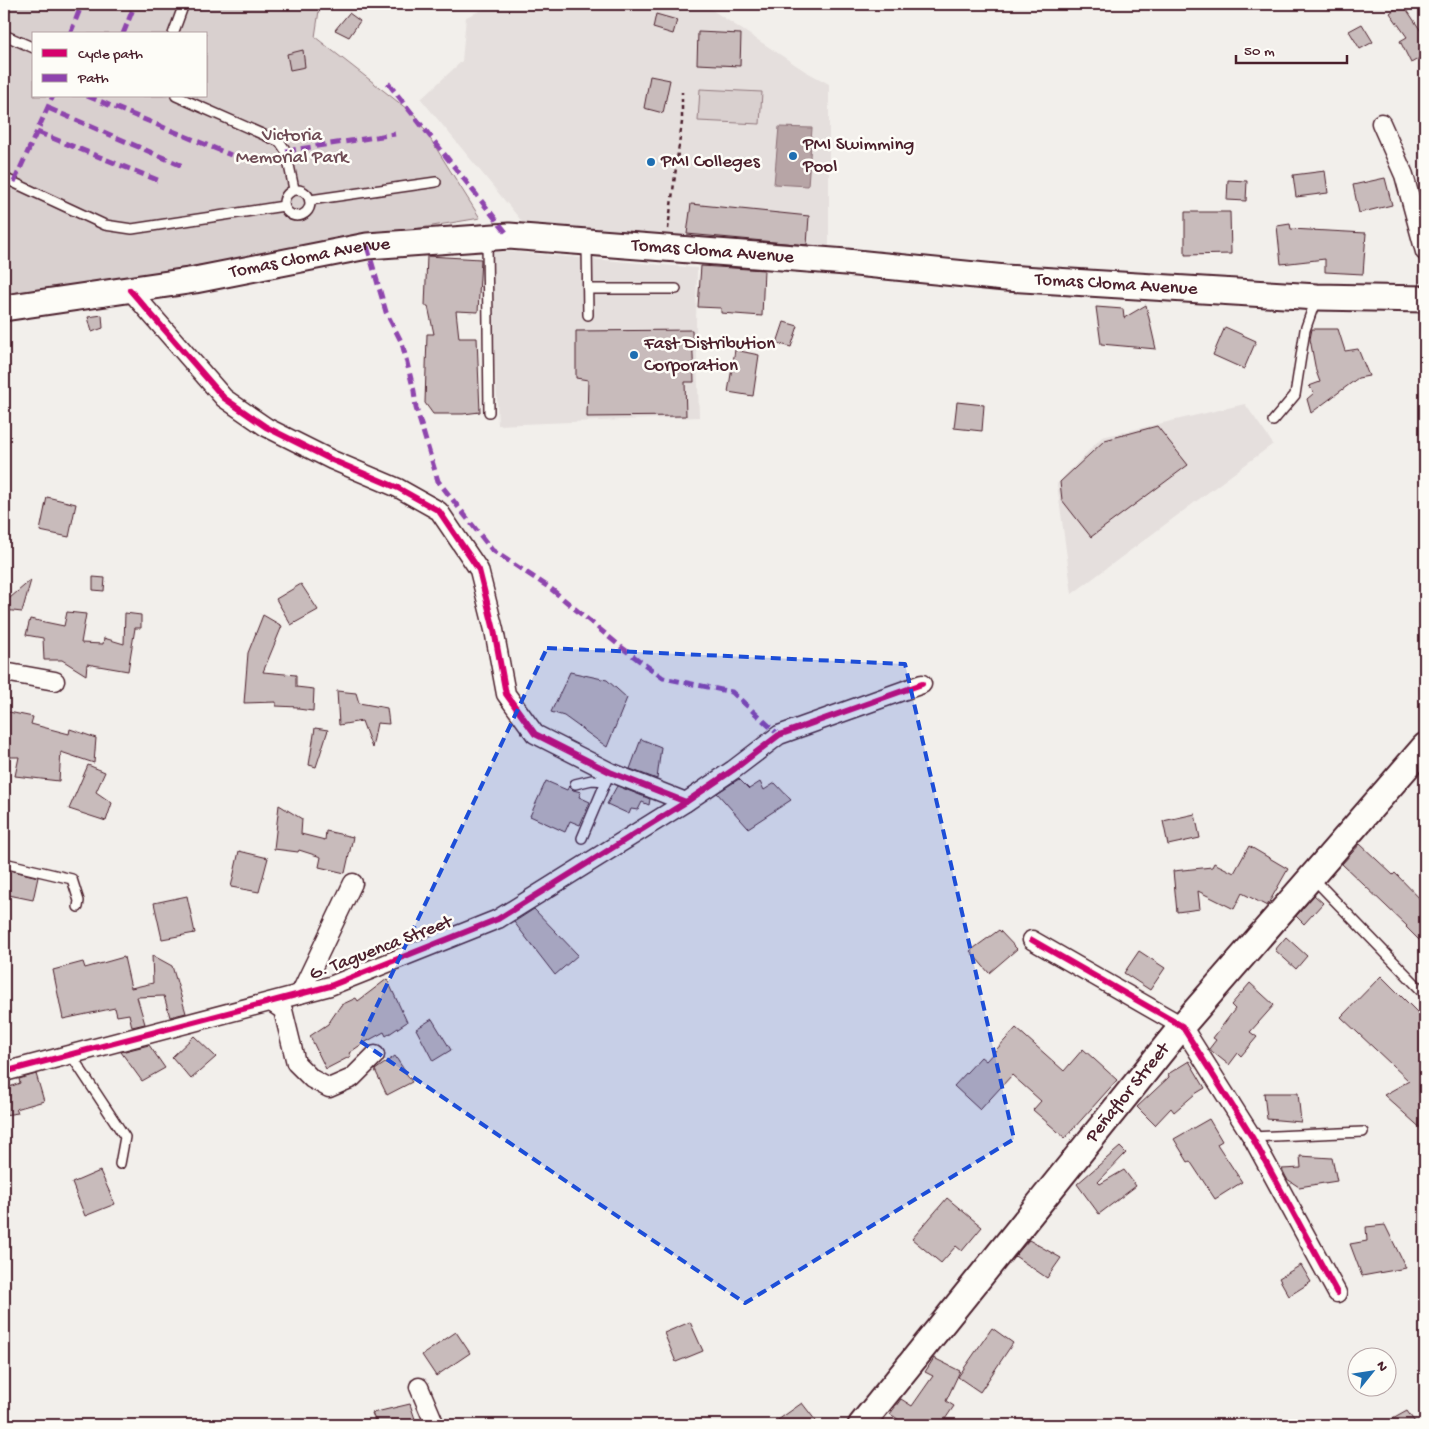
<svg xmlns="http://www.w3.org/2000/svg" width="1429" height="1429" font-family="'Gochi Hand',sans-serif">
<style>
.built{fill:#e5dfdd}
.green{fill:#d9d0cf;stroke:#92787d;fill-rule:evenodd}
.water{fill:#b7a5a6;stroke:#8b6f75}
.building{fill:#c8bbbb;stroke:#4a1f2b}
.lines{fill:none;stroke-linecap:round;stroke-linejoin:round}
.service-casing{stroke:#4a1f2b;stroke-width:12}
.minor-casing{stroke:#4a1f2b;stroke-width:21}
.secondary-casing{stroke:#4a1f2b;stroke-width:29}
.path{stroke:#4a1f2b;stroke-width:2.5;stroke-dasharray:4 4;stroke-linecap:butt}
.service{stroke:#fdfcf7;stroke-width:9}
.minor{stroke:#fdfcf7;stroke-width:18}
.secondary{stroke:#fdfcf7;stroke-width:25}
.quiet{stroke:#8e44ad;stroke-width:5;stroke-dasharray:10 5;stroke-linecap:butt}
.cycleway-casing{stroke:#fdfcf7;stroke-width:9}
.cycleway{stroke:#d6006c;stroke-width:6}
.marked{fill:#1d4ed8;fill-opacity:0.2;stroke:#1d4ed8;stroke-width:4;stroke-dasharray:10 6;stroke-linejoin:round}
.poi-dot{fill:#1f6fb2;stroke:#fdfcf7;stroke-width:2}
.labels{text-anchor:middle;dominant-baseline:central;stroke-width:5;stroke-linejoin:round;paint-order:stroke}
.park-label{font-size:19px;fill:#6e4b54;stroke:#fdfcf7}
.poi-label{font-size:19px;fill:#4a1f2b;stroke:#fdfcf7;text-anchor:start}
.street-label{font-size:19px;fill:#4a1f2b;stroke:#fdfcf7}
</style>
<rect width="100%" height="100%" fill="#f2efeb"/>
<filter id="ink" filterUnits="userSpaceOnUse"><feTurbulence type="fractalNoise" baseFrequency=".02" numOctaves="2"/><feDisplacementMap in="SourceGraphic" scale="10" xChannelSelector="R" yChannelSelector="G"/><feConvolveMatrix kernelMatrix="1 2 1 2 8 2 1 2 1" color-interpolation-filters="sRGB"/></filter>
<g filter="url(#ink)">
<g class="built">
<polygon points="495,4 703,4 805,71 829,84 829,251 524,224 421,99 462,61 466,17"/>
<polygon points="490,250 697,268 696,325 699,417 498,425"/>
<polygon points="1245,404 1273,444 1072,594 1057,484 1102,437"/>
</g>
<g class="green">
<path d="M4,4h316l-5,33 101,79 64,102 -476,80zM34,34h172v62h-172z"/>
<polygon points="700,89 762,92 760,124 698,121"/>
</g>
<polygon class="water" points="779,127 812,128 808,186 774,184"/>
<g class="building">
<polygon points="1401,4 1403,4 1425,37 1425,55 1411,63 1400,41 1407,37 1390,13"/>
<polygon points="349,13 360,21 349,37 335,30"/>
<polygon points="656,14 677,20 673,34 653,28"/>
<polygon points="1362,24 1373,42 1360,49 1349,31"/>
<polygon points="698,32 741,34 740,66 697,64"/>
<polygon points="303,50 305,67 290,70 287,54"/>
<polygon points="650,76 670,80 663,113 644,108"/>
<polygon points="1325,171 1328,193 1296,197 1293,175"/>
<polygon points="1385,178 1392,205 1359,213 1353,185"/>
<polygon points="1228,180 1247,181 1246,201 1227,200"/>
<polygon points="691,204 809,216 807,245 687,234"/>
<polygon points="1185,212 1230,212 1231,254 1185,255"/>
<polygon points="1290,224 1291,229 1366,233 1363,274 1325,272 1325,259 1281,264 1277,226"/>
<polygon points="427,256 481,259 478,312 456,311 459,338 477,338 480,412 463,414 433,414 425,403 427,334 434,334 428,306 425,306"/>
<polygon points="701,266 764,270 762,316 721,313 721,308 698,307"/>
<polygon points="1146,305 1156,349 1101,344 1096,307 1123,309 1124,318"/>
<polygon points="102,315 103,328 92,332 88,317"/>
<polygon points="784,322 798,326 791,347 777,343"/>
<polygon points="1225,327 1256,341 1244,369 1213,355"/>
<polygon points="1312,329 1338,329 1345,351 1358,349 1369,376 1358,378 1311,413 1307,399 1314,393 1309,386 1320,382 1316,371 1310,339"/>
<polygon points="692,330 694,382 685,382 686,416 587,417 588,380 576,378 576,331"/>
<polygon points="735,350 759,355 753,396 728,392"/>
<polygon points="957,402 984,405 982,431 954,428"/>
<polygon points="1157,426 1188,465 1091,537 1062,500 1060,482 1105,440"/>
<polygon points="47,497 76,504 69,537 40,531"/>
<polygon points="93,577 105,578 104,591 93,590"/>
<polygon points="31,580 22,612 4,610 4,603"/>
<polygon points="301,584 318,610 291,625 276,599"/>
<polygon points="67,612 86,614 81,643 103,644 104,638 124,644 125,613 141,615 141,628 135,628 128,671 87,664 86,675 62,660 44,660 43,638 26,635 30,619 64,626"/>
<polygon points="263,615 282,626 263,672 296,675 296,687 314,689 313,711 298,709 298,707 276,706 276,702 244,703 248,653"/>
<polygon points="570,672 607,680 627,698 607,747 564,716 551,712"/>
<polygon points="337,691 356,693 359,703 387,708 389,724 377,723 372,748 362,721 339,725"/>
<polygon points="4,711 33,717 31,724 69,734 70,729 96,738 94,763 61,752 59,781 15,776 19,757 4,757"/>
<polygon points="315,728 328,730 316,767 309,765"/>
<polygon points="641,739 661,747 657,779 630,769"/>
<polygon points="88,765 105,772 96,792 112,803 106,821 69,809"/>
<polygon points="739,779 749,789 760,782 764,790 775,783 791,800 748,828 717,793"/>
<polygon points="546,781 567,790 569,786 573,790 581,792 579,797 590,802 580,825 570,821 565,832 530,816"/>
<polygon points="617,786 650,799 649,805 642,802 638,810 631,809 629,814 607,804"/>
<polygon points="279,805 302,819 301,834 325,840 326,831 353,837 345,873 319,867 321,857 299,850 298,852 274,849"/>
<polygon points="1195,814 1200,838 1168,845 1163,821"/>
<polygon points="1360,844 1393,875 1395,873 1425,904 1425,946 1406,927 1407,926 1342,864"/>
<polygon points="1249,846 1288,869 1267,906 1242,893 1234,909 1198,891 1200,909 1177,912 1173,871 1212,867 1214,863 1234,873"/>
<polygon points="239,851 268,858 259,892 231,887"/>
<polygon points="4,869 38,877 33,900 4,894"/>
<polygon points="1314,895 1323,903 1304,924 1296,916"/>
<polygon points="187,896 195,933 162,939 154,903"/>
<polygon points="534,909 578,955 555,975 514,922"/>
<polygon points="999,930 1017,949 989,973 970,951"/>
<polygon points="1286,937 1307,956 1296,969 1275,950"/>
<polygon points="1139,951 1165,968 1150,990 1124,973"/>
<polygon points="152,955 172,966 186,1013 170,1017 164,996 137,997 145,1024 132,1027 129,1014 117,1016 115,1008 63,1019 53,970 83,962 85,968 124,957 131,988 153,983"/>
<polygon points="1381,976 1425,1020 1425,1132 1384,1095 1409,1081 1341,1017"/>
<polygon points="387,979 407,1022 386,1036 384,1032 362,1044 349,1053 351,1056 326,1069 310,1036 328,1024 341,1005 356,998 358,1001"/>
<polygon points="1250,983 1274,1005 1250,1032 1257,1037 1241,1056 1238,1053 1229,1065 1209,1049 1216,1040 1213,1038 1235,1009 1231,1005"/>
<polygon points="432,1019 451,1050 433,1061 416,1029"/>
<polygon points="1016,1028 1064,1071 1083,1049 1117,1080 1065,1138 1033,1110 1041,1101 1012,1075 980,1110 954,1086 981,1057 986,1061"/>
<polygon points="194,1036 216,1057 191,1079 172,1057"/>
<polygon points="149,1045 165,1068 142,1081 121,1052"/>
<polygon points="395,1056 412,1082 387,1095 375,1070"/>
<polygon points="1189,1061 1205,1088 1195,1094 1174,1112 1171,1108 1155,1125 1137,1107 1169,1077 1168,1074"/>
<polygon points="36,1074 44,1101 16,1109 18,1113 4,1115 4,1089 20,1083 19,1079"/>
<polygon points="1264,1093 1298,1093 1301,1122 1267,1119"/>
<polygon points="1209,1119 1222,1141 1217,1144 1242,1182 1215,1199 1190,1161 1188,1162 1174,1139"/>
<polygon points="1120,1147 1126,1153 1098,1182 1100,1184 1124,1170 1136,1186 1099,1214 1077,1184"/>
<polygon points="1300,1156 1332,1158 1337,1181 1299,1187 1287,1179 1282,1169 1301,1168"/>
<polygon points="100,1171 115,1204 85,1216 72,1183"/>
<polygon points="947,1198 982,1227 962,1251 956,1246 941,1263 912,1239"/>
<polygon points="1385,1225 1406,1268 1362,1276 1350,1244 1367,1241 1366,1227"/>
<polygon points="1029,1240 1061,1258 1047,1278 1015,1256"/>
<polygon points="1301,1265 1311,1282 1289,1296 1279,1278"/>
<polygon points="690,1322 703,1351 676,1362 664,1333"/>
<polygon points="992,1328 1013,1343 980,1392 958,1377"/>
<polygon points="456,1332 470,1353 436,1376 422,1355"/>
<polygon points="934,1358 960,1371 946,1401 954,1406 941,1425 907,1425 890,1414 901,1399 912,1406 933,1376 925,1372"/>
<polygon points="802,1403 819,1425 771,1425"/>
<polygon points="410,1404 417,1425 377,1425 372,1413"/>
<polygon points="1407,1411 1417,1425 1382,1425"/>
</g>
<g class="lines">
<g class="service-casing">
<g id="service">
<polyline points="173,34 184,4"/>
<polyline points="4,35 34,48"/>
<polyline points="176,96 280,142 286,151 294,189"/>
<polyline points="4,178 105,225 132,229 284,206"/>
<circle cx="297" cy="203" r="13"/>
<polyline points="310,200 436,182"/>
<polyline points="487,240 489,412"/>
<polyline points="587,245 588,315"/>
<polyline points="588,289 676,289"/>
<polyline points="1273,421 1295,395 1305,330 1316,299"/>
<polyline points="575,784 592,780 606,781"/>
<polyline points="582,838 610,772"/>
<polyline points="4,863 72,879 79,901 78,907"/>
<polyline points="1313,878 1425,994"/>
<polyline points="71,1055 125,1137 120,1164"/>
<polyline points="1252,1137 1363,1132"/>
</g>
</g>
<g class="minor-casing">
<g id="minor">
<polyline points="1381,123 1404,175 1425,252"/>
<polyline points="130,290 224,398 266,427 332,460 398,488 439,511 479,570 494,630 506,694 535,734 610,772 686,802"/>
<polyline points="4,672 55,681"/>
<polyline points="1032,940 1182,1026 1252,1137 1337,1293"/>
<polyline points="300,994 353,883"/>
<polyline points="271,1002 283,1010 296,1063 312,1079 329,1088 352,1078 375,1055"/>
<polyline points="4,1072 330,986 498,919 686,802 733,770 779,735 922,684"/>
<polyline points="419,1387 435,1425"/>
</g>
</g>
<g class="secondary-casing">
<g id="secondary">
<path id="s1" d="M4,308l191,-28 172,-34 142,-10 337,26 159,16 312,19 108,2"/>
<path id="s2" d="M861,1425l321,-399 243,-280"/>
</g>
</g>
<polyline class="path" points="668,229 682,122 682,92"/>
<use href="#service" class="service"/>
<use href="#minor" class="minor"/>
<use href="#secondary" class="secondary"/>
<g class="quiet">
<polyline points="182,4 184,4"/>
<polyline points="70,34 82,4"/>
<polyline points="123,34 135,4"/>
<polyline points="388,83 509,236"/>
<polyline points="4,91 9,89"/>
<polyline points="87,96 231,155"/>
<polyline points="48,108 185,167"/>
<polyline points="37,132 160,181"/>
<polyline points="286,151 395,134"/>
<polyline points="14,182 53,96"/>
<polyline points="367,246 386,312 402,343 414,391 416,408 438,481 492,550 550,588 621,647 663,678 732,692 779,735"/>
</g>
<g class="cycleway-casing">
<g id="cycleway">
<polyline points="130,290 224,398 266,427 332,460 398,488 439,511 479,570 494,630 506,694 535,734 610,772 686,802"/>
<polyline points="1032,940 1182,1026 1252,1137 1337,1293"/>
<polyline points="4,1072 330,986 498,919 686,802 733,770 779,735 922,684"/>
</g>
</g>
<use href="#cycleway" class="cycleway"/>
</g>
</g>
<path class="marked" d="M547,648l358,16 109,475 -269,164 -385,-262z"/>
<g class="poi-dot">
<circle cx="793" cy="156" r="5"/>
<circle cx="651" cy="162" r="5"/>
<circle cx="634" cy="355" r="5"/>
</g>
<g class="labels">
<g class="park-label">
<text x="292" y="136">Victoria<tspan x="292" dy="22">Memorial Park</tspan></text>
</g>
<g class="poi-label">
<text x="803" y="145">PMI Swimming<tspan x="803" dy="22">Pool</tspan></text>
<text x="661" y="162">PMI Colleges</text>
<text x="644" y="344">Fast Distribution<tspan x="644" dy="22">Corporation</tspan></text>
</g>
<g class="street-label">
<text stroke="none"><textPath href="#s1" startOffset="715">Tomas Cloma Avenue</textPath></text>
<text stroke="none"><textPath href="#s1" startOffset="310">Tomas Cloma Avenue</textPath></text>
<text stroke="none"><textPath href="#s1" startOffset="1120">Tomas Cloma Avenue</textPath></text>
<text transform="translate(381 949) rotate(-21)">G. Taguenca Street</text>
<text stroke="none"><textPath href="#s2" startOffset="426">Peñaflor Street</textPath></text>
</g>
</g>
<rect width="1429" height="1429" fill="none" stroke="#fdfcf7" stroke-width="20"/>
<rect x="10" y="10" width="1409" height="1409" fill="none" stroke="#4a1f2b" stroke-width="2" filter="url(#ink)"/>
<rect x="32" y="32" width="175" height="65" fill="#fdfcf7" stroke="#b5a4a5"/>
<rect x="42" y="49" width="25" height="8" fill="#d6006c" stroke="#b5a4a5"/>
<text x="78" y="58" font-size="15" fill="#4a1f2b">Cycle path</text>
<rect x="42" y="74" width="25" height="8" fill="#8e44ad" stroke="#b5a4a5"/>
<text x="78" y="82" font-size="15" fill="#4a1f2b">Path</text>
<g transform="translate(1372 1372) rotate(60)"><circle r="24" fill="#fdfcf7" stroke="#b5a4a5"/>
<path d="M0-4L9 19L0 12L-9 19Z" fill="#1f6fb2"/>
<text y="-8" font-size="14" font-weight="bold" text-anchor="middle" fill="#4a1f2b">N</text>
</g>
<path d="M1236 55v8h111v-8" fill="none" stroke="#4a1f2b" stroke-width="2.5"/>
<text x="1244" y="55" font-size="15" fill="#4a1f2b" stroke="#fdfcf7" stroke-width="4" paint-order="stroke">50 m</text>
</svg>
